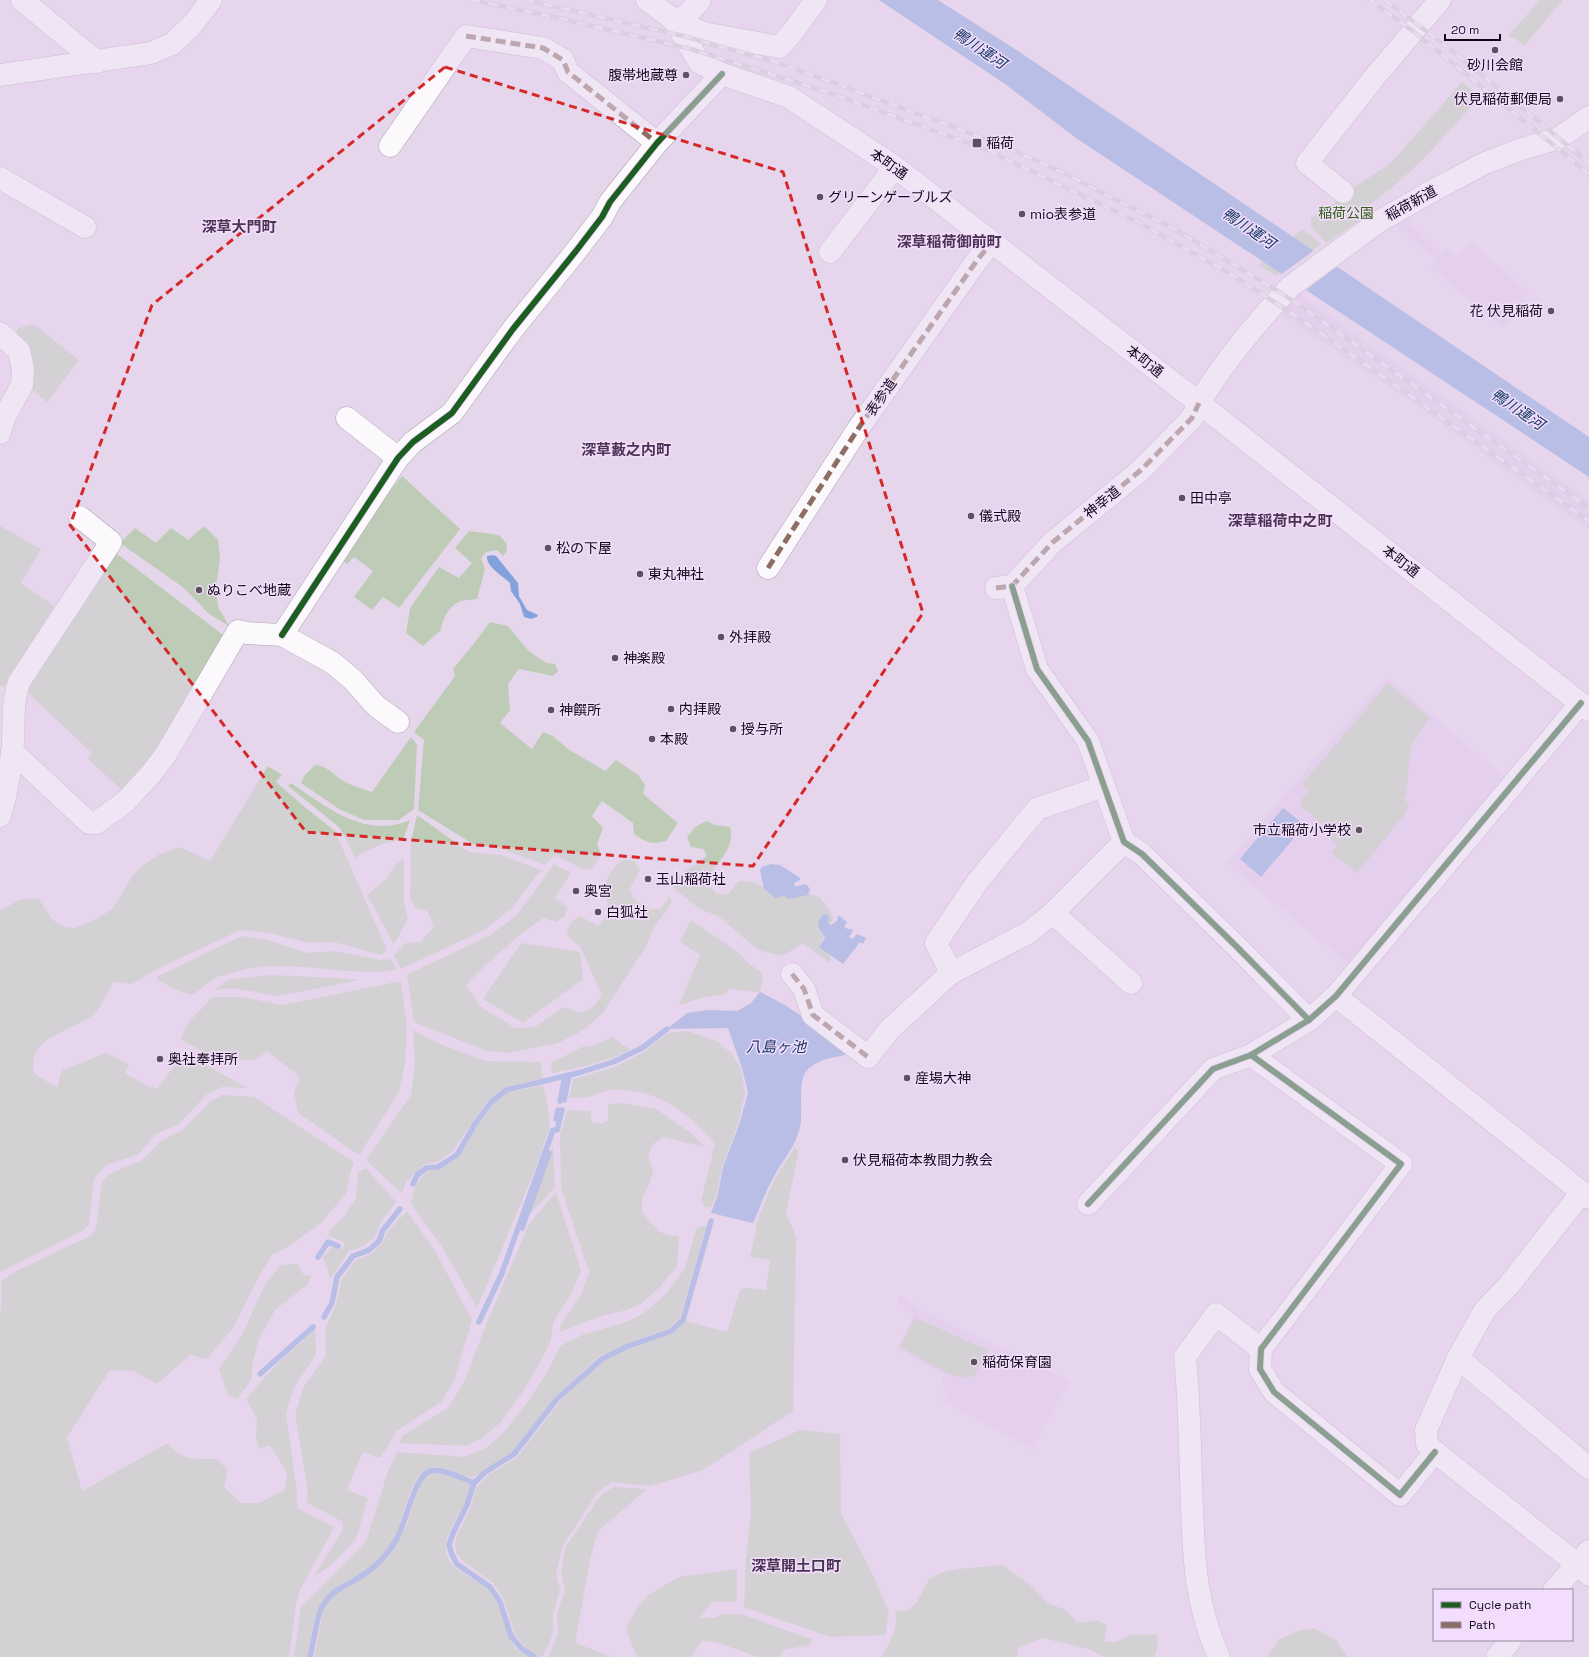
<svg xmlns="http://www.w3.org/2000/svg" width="1589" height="1657" font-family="'Space Grotesk','Noto Sans JP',sans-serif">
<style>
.built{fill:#e3caec}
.green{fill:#beccb7}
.water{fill:#82a2db}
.pier{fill:#e6d6ec}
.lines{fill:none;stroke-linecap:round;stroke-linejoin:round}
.stream{stroke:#82a2db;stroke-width:5.5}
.minor-casing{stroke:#aea2b3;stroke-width:23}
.major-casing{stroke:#aea2b3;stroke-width:23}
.minor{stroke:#fbf9fc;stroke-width:22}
.major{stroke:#fbf9fc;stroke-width:22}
.rail-casing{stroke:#cdc8cf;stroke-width:4.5}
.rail{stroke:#f3ddfc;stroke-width:3;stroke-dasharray:9;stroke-linecap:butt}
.quiet{stroke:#8d6e63;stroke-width:5;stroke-dasharray:10 5;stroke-linecap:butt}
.cycleway-casing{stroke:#f3ddfc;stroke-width:8}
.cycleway{stroke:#1b5e20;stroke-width:6}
.marked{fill:none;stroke:#d62828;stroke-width:3;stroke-dasharray:8 5;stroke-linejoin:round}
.poi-dot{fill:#5c5060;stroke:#f3ddfc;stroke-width:1.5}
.labels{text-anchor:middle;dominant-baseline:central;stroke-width:3;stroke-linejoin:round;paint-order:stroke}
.poi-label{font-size:14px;fill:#110815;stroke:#f3ddfc;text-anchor:start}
.street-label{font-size:14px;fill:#110815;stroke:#f3ddfc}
.park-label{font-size:14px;fill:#316210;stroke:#f3ddfc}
.water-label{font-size:15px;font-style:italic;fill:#133866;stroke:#f3ddfc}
.neighbourhood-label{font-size:15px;font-weight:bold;fill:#4b3453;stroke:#f3ddfc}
</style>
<rect width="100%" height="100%" fill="#e6d6ec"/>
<g class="built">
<polygon points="1407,220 1442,254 1447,249 1457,258 1470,242 1530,293 1503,328 1431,268 1437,260 1396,226"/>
<polygon points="1299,294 1589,501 1589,529 1530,488 1436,419 1279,312"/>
<polygon points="1387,677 1506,778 1349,965 1227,864 1297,780"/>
<polygon points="901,1296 922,1310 952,1325 1069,1381 1032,1449 943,1401 948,1393 941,1384 944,1375 897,1349 913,1316 896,1301"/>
</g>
<g class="green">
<polygon points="1540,0 1563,0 1524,46 1515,38 1508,36"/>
<path d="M1462,82l18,15c-35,38 -69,80 -113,109l4,7 -45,30 -15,-16v-9l32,-21 7,-7 41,-27z"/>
<polygon points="1304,230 1321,244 1276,276 1259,265 1299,232"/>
<polygon points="33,324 79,360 47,402 31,389 12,338 19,328"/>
<polygon points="402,476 460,529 399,608 383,597 372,610 354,597 373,571 354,557 347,564 340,557 356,534"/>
<polygon points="0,526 41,549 21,583 54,606 4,687 0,685"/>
<polygon points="204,526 218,540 220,558 216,587 218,607 229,626 209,614 184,588 120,543 135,528 156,543 171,528 188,540"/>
<path d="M469,531l30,4 7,8 1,8 -4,5 -6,-6 -11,2 -5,6 4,11 -8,30c-5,1 -12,1 -17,2 -11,5 -18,18 -19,29l-18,16 -17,-13 4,-25 29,-41 20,11 13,-15 -17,-15z"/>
<polygon points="112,550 227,638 166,742 124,792 88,759 91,752 27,692 72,614"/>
<path d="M490,622l18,4 19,23 7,6 13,8 8,1 3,7 -5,5 -34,-7 -11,15 2,26 -10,13 32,26 11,-17 10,4 15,13 37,22 11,-11 22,15 7,10 -2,8 7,7 28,23 -12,18c-14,4 -21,1 -32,-7l-1,-11 -31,-22 -10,15 11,12 -6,16 3,8 -2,9 -8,8h-7l-29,-14 -9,10 -43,-16 -29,-5 -55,-34 6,-70 -10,-8 41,-56 -2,-7 19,-23z"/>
<polygon points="1388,683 1430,718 1411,745 1406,796 1403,799 1408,803 1407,805 1409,807 1404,813 1405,814 1357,873 1331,853 1338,845 1320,830 1323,825 1301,806 1301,800 1309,790 1302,784"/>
<path d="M411,737l6,8 -3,64 -15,11h-35l-25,-11 -38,-26 3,-7 11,-11c14,1 19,11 30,17 8,4 18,7 27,10z"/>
<path d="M268,766l14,9 -6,7 31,27 28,22 52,119 -6,5 -47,-13h-28l-37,-9 -28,-3 -84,39 -25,15 -19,-2c-5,9 -12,26 -19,32 -21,18 -68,22 -60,59l23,15 5,-18 45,-17 22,12 -4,8 20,12 12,4 27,-35 15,7 48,27 -26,-1 -15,8 -27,29 -23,10 -17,20 -32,11 -13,13 -5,46 -5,6 -84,42v-361l19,-11 19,-2 15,22 11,7 10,1 23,-9 16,-11 20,-33 9,-9 16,-11 22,-8 30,14z"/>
<path d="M291,783c34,23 75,57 119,37l-7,20c-18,1 -33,8 -48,18l-15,-30 -52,-42z"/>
<polygon points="417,815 469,852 501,855 541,870 511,909 484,930 401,969 394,955 406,943 421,942 434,926 427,911 417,909 410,900 411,842"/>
<path d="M706,821l9,4 15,2c6,22 -15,37 -24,54l10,12 11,2 12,-14 14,1 29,15 19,-7 19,8 14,19 -13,25 10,16 -1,5 -27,-20 -20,13 -25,-6 -41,-35 -16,-5 -24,-19 -5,-7c9,-13 23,-18 35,-28l-4,-7 -12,-2 -4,-10 8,-10z"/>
<polygon points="404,859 404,902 408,919 394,944 367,895 385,880 395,865"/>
<path d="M624,859l11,2 5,9 -10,18 3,10 17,11h10l10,-13 2,6 -19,27 -6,16 -45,69 -22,18 -22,11 -50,10 -21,-2 -73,-29 -7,-47 83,-40 26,-19 38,-52 17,9 -16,25 12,9 -2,9 -9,6 -13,-4c-28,20 -54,42 -77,67l14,21 35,22 20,-1 28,-20 18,6 12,-6 9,-12 -22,-49 -9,-6 -4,-7c2,-9 5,-13 13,-17l18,10 11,-15c-5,-27 -7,-34 15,-52z"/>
<polygon points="691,920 739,953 748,963 761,972 763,978 760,992 728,989 727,994 705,997 679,1005 700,955 680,942"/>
<path d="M242,936l26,4 39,13 27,-2 47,9 9,-1 7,11c-54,8 -110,-14 -162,2 -6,2 -12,3 -18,5 -8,5 -16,12 -25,18l-13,-4 -22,-11 1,-4z"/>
<polygon points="521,943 580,952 583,979 523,1023 483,999"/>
<polygon points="271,975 337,978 360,980 278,996 233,988 214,990 230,979"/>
<polygon points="401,981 407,1026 405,1064 399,1092 359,1155 298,1113 294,1093 300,1077 267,1051 256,1060 217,1060 181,1039 187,1024 213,997 243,997 282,1005"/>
<polygon points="413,1030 438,1043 485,1061 541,1062 543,1078 503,1088 488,1100 453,1151 437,1162 423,1165 406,1182 402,1194 366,1160 411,1095 415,1063"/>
<path d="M687,1031l30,10 14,12 10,15 4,25 -7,31 -16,43 -5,26 -6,15 -6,-1 -4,-6 14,-57c-23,-27 -48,-49 -85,-53 -7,-1 -17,-2 -24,0 -6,1 -12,5 -18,6 -6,1 -13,1 -19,1l4,-19 41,-12 30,-15 24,-19z"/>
<path d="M612,1037l18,13c-25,12 -51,18 -78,23l-1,-10 31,-16 12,-2z"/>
<polygon points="543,1085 548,1108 550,1127 535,1170 477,1308 441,1245 411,1204 415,1186 426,1172 438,1170 459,1157 478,1125 493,1104 506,1093"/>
<path d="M222,1095l32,2 100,65 -3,9 -5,23 -26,30 -33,23 -15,8 -14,23 -25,50 -26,31 -17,-4 -33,29 -24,-13 -23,-1 -43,67 15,54 86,-48c14,18 27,16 48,16l12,11 -4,17 17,16h18l26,-13 2,-17 -17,-28 -11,4 -3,-12 1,-18 -11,-20 25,-29 44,-41 1,26 -22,32 -8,27 11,78v16l37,19 -34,63 -4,15 -7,52h-289v-343l2,-13 -1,-20 17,-11 72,-34 6,-7 6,-48 9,-8 30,-12 20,-20 20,-10 29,-29z"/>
<polygon points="624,1103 656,1109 691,1133 705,1147 663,1137 653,1144 648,1156 653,1170 650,1183 642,1198 642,1212 650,1222 662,1233 679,1237 677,1266 659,1288 649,1297 639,1305 627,1310 601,1316 560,1332 561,1324 581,1295 589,1272 561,1188 560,1133 568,1110 590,1111 592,1122 602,1124 608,1120 608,1104"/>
<polygon points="553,1145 555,1187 530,1214"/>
<polygon points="794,1148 799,1151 786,1213 796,1237 793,1411 703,1470 650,1486 612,1482 597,1493 562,1547 556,1574 560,1590 553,1614 553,1632 549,1644 542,1657 537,1657 523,1645 515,1634 504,1600 494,1584 462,1560 456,1553 455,1544 457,1535 471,1507 476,1488 487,1476 517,1457 560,1402 579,1382 604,1361 626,1350 672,1333 686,1321 727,1332 740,1290 746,1288 766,1290 770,1260 750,1257 756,1232 756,1224 773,1182"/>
<polygon points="366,1168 396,1202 381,1221 375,1237 363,1246 349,1251 330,1279 327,1267 323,1257 332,1247 342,1249 345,1243 329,1236 330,1229 342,1219 356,1199 358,1172"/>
<polygon points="556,1192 581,1271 571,1294 553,1323 551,1340 541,1361 523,1391 499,1424 481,1439 465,1446 399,1443 402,1436 448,1408 464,1382 486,1325 529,1224"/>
<polygon points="407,1211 435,1251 472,1320 454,1381 441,1402 397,1431 380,1458 363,1452 347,1490 368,1498 356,1539 332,1564 313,1578 343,1529 343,1522 306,1502 308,1492 295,1415 303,1388 326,1356 325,1329 336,1305 342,1279 356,1260 371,1254 381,1245 388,1231"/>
<path d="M702,1226l4,1 -26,91 -11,10 -45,17 -24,11 -45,41 -43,55 -40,26c-13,-3 -34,-15 -47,-8 -17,11 -21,50 -31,68 -9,17 -25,31 -41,40 -14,9 -26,12 -34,29 -5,10 -9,37 -12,50h-13l7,-50 65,-65 22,-71 9,-19 68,5 21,-9 18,-16 27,-35 19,-30 10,-21 22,-11 47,-14 15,-8 21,-18 20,-27 11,-39z"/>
<polygon points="297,1264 304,1275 311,1276 307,1285 275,1310 259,1339 252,1366 252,1379 237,1399 228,1395 219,1369 243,1333 265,1284 281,1265"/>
<polygon points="915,1318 988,1350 975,1375 961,1378 948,1374 900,1347"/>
<polygon points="800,1430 840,1434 841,1513 874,1577 889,1612 885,1635 830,1637 744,1607 746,1558 751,1513 749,1453"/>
<path d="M444,1473l27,12c-2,6 -4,14 -7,20 -6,12 -16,25 -18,39 -3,28 29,31 43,47 6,8 11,18 14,27 5,12 6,24 16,33 3,2 7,4 11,6h-216l10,-48 12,-17 20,-9 19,-13 23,-28 8,-15 13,-40 4,-7 7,-6z"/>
<polygon points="613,1487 647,1489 598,1531 590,1560 575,1643 612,1657 548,1657 558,1634 557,1614 565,1590 561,1573 565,1548 600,1496"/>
<path d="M1002,1565l26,18 21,21 17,6 11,13 21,-3 9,6 -3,16h12l15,-7 26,-1 1,12 -3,11h-51l-15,-8 -47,-11 -25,10 1,9h-136c8,-16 17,-28 13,-47l11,1 11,-9 12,-23 11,-6 18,-4z"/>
<polygon points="737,1569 737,1602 712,1602 700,1618 715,1618 722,1614 741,1614 813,1640 808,1645 784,1650 779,1657 758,1657 716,1642 702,1641 691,1657 637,1657 626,1629 635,1611 648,1595 679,1577"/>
<polygon points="1314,1628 1336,1640 1348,1657 1267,1657 1280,1639 1298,1631"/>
</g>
<g class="water">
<polygon points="879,0 938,0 1018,51 1589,437 1589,477 1076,138 1005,84"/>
<path d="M493,555l3,1 22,27 1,13 8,14 11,5 -1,2 -6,2 -7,-2 -4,-13 -9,-13 -1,-8c-8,-8 -24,-16 -23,-27z"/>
<polygon points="1283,808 1305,825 1261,877 1240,859"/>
<polygon points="771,864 780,865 800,878 800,880 794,883 795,887 806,884 810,889 808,895 789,899 784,896 775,898 764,889 760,870 762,867"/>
<path d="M826,914l3,2 -1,7 3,2 6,-4 1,-6 9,7 -3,5 4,2h4l1,2 -4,6 3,2 5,-5 9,4 -3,6 -3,-2 -17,22 -24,-17 6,-9 -3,-6 -4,-5c1,-6 1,-11 8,-13z"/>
<path d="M760,992l25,13 25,17 39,32c-16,4 -34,5 -44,19 -7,9 -2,42 -5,54 -4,19 -18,34 -27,51 -8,14 -13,30 -20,45l-42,-10 7,-19 5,-27 16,-42 9,-32 -6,-25 -14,-40 -61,1 20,-16 22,-3 28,1 14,-8z"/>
</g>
<polygon class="pier" points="1316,249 1339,265 1305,291 1280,275"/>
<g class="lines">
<g class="stream">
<polyline points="564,1100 569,1075"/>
<polyline points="560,1101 565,1076"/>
<polyline points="556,1119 558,1110"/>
<polyline points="557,1130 562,1110"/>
<polyline points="413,1184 417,1175 426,1168 438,1167 457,1155 475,1124 491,1102 506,1090 578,1073 613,1062 642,1048 667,1029"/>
<polyline points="522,1228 549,1153"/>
<polyline points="318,1257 328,1242 338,1246"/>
<polyline points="324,1317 332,1303 337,1277 353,1256 369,1250 379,1241 383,1230 400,1209"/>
<polyline points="479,1322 502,1273 553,1130"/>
<polyline points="260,1374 313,1327"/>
<path d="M310,1657c3,-11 7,-42 12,-50 10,-17 17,-17 33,-27 16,-9 31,-23 41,-40 10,-16 17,-60 32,-68 12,-6 35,7 46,11"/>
<polyline points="534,1657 521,1648 511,1636 500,1602 490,1587 457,1564 452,1555 449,1545 453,1533 467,1505 474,1483 484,1473 514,1454 557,1399 602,1359 626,1347 671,1331 683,1320 711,1221"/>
</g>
<g class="minor-casing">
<g id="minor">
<polyline points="22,0 97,62"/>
<polyline points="686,16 691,27 703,33 779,47 792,33 816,0"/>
<polyline points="674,20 686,16 700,0"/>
<polyline points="0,75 151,53 172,44 193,24 211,0"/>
<polyline points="390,146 466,36 543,48 563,60 568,72 657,143"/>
<polyline points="0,178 85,227"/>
<polyline points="1343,192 1307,163 1373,79 1440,0"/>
<polyline points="830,252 895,167"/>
<polyline points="0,333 19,351 23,369 22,385 4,418 0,433"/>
<polyline points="347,418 398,458"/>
<polyline points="768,568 858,429 978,259 992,242"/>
<polyline points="1012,586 1037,669 1088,741 1124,842 1142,854 1236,946 1309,1020"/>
<polyline points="996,588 1012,586 1053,542 1141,470 1192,418 1199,403 1589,710"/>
<polyline points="282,635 398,458 413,442 452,413 513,329 576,251 602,217 610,202 657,143 722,74"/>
<polyline points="12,751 89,823 96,823 125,802 151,774 166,754 238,631 247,633 282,635 333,663 353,680 376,706 398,722"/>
<path d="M0,816c6,-20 10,-43 12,-64 3,-23 -1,-47 7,-70l92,-140 -31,-25"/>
<polyline points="1053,913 1131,983"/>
<polyline points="951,973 936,943 978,881 1037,809 1104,786"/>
<polyline points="792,974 804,989 813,1015 868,1057 889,1030 951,973 1028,933 1053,913 1124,842"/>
<polyline points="1336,996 1589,1198"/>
<polyline points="1251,1055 1401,1164 1261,1349 1260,1369 1274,1392 1400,1495 1435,1452"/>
<polyline points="1582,1192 1509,1285 1485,1310 1458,1358 1426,1430 1427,1444 1435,1452 1577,1564 1589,1575"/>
<polyline points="1088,1204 1213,1069 1251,1055 1309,1020 1336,996 1581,703"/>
<polyline points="1458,1358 1589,1468"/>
<polyline points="1554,1590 1589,1551"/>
<path d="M1219,1657c-23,-51 -25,-94 -27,-148 -2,-51 -2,-102 -7,-152l31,-43 45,35"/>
<polyline points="1497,1657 1511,1640"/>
</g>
</g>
<g class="major-casing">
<path id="major" d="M647,0l27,20 26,43 22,11 67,23 106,70 304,236c24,-40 60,-83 92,-117l87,-64 56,-32 51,-27 34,-13 40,-12 30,-21"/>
</g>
<use href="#minor" class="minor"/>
<use href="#major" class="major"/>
<g class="rail-casing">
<g id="rail">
<polyline points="471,0 545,15 691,49 824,91 985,149 1140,223 1234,276 1302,320 1589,521"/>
<polyline points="526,0 683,36 776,62 989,140 1064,173 1176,230 1283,294 1589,508"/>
<polyline points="1370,0 1413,31 1589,174"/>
<polyline points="1385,0 1455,53 1589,163"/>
</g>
</g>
<use href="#rail" class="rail"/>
<g class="quiet">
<polyline points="466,36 543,48 563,60 568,72 657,143"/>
<polyline points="768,568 858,429 978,259 992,242"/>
<polyline points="996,588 1012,586 1053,542 1141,470 1192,418 1199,403"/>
<polyline points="792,974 804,989 813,1015 868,1057"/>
</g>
<g class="cycleway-casing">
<g id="cycleway">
<polyline points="1012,586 1037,669 1088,741 1124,842 1142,854 1236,946 1309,1020"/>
<polyline points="282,635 398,458 413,442 452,413 513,329 576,251 602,217 610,202 657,143 722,74"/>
<polyline points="1251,1055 1401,1164 1261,1349 1260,1369 1274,1392 1400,1495 1435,1452"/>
<polyline points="1088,1204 1213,1069 1251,1055 1309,1020 1336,996 1581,703"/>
</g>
</g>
<use href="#cycleway" class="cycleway"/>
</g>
<path d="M0 0H1589V1657H0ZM445,67l338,105 140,441 -170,253 -447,-34 -236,-307 82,-220z" fill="#e6d6ec" fill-opacity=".55" fill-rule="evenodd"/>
<path class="marked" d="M445,67l338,105 140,441 -170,253 -447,-34 -236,-307 82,-220z"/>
<g class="poi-dot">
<circle cx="1495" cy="50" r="4"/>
<circle cx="686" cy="75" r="4"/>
<circle cx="1560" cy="99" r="4"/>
<rect x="972" y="138" width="10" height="10" rx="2"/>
<circle cx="820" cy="197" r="4"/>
<circle cx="1022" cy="214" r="4"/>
<circle cx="1551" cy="311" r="4"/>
<circle cx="1182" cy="498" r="4"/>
<circle cx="971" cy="516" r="4"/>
<circle cx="548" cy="548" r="4"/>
<circle cx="640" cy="574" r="4"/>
<circle cx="199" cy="590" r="4"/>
<circle cx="721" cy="637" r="4"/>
<circle cx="615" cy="658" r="4"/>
<circle cx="671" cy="709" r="4"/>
<circle cx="551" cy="710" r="4"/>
<circle cx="733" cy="729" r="4"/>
<circle cx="652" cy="739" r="4"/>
<circle cx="1359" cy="830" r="4"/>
<circle cx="648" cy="879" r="4"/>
<circle cx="576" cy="891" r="4"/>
<circle cx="598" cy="912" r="4"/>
<circle cx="160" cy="1059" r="4"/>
<circle cx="907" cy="1078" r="4"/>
<circle cx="845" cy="1160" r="4"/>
<circle cx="974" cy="1362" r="4"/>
</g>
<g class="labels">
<g class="poi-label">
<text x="1495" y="65" text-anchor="middle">砂川会館</text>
<text x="678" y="75" text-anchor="end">腹帯地蔵尊</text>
<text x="1552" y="99" text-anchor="end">伏見稲荷郵便局</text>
<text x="986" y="143">稲荷</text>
<text x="828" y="197">グリーンゲーブルズ</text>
<text x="1030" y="214">mio表参道</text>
<text x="1543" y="311" text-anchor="end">花 伏見稲荷</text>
<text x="1190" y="498">田中亭</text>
<text x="979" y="516">儀式殿</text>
<text x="556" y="548">松の下屋</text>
<text x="648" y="574">東丸神社</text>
<text x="207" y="590">ぬりこべ地蔵</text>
<text x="729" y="637">外拝殿</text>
<text x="623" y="658">神楽殿</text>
<text x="679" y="709">内拝殿</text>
<text x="559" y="710">神饌所</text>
<text x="741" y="729">授与所</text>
<text x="660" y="739">本殿</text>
<text x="1351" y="830" text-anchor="end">市立稲荷小学校</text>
<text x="656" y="879">玉山稲荷社</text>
<text x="584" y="891">奥宮</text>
<text x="606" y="912">白狐社</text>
<text x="168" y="1059">奥社奉拝所</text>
<text x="915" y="1078">産場大神</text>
<text x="853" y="1160">伏見稲荷本教間力教会</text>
<text x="982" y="1362">稲荷保育園</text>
</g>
<g class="street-label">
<text transform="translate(889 164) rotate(35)">本町通</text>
<text transform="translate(1411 203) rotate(-29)">稲荷新道</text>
<text transform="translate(1145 361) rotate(38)">本町通</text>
<text transform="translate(881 397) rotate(-55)">表参道</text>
<text transform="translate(1102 502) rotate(-39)">神幸道</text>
<text transform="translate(1401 561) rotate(38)">本町通</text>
</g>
<g class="park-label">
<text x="1346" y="213">稲荷公園</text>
</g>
<g class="water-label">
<text transform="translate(980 48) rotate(34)">鴨川運河</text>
<text transform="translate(1249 228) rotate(34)">鴨川運河</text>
<text transform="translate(1518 409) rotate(34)">鴨川運河</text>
<text x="776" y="1046">八島ヶ池</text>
</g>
<g class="neighbourhood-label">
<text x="239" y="226">深草大門町</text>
<text x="949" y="241">深草稲荷御前町</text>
<text x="626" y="449">深草藪之内町</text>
<text x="1280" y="520">深草稲荷中之町</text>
<text x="796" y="1565">深草開土口町</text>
</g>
</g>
<rect x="1433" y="1589" width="140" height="52" fill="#f3ddfc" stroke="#9988a0"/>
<rect x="1441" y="1602" width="20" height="6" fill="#1b5e20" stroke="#9988a0"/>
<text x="1469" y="1609" font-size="12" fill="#110815">Cycle path</text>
<rect x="1441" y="1622" width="20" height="6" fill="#8d6e63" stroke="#9988a0"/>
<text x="1469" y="1629" font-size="12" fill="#110815">Path</text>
<path d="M1445 34v6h55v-6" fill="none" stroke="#110815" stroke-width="2"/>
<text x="1451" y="34" font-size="12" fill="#110815" stroke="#f3ddfc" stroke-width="3" paint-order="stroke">20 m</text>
</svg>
